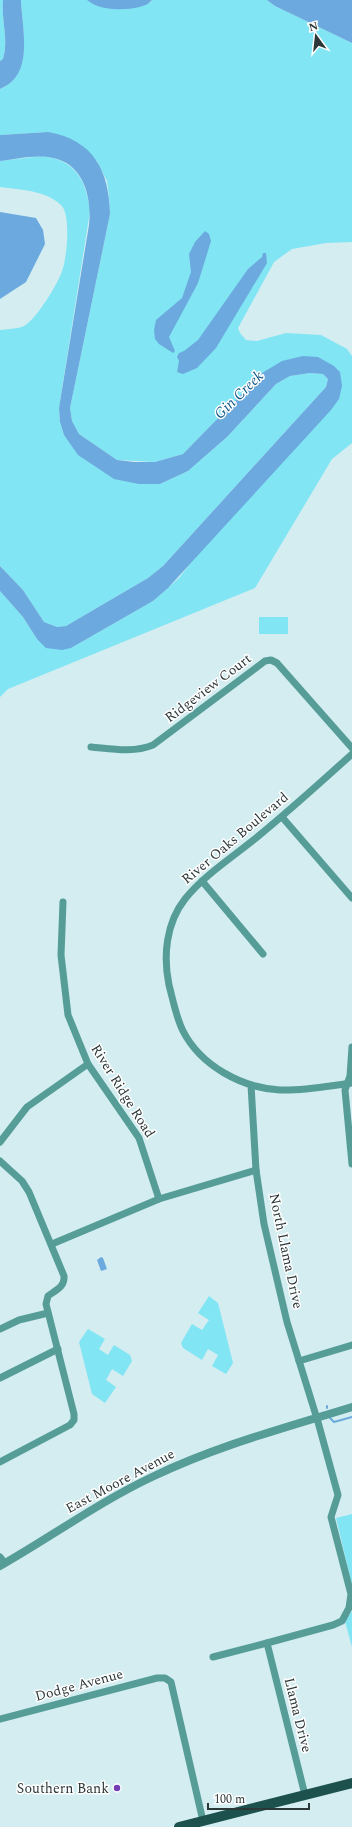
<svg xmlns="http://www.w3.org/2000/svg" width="352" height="1827" font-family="Spectral,serif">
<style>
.green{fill:#81e5f4}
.water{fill:#6ba9de}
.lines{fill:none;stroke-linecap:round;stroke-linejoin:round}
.stream{stroke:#6ba9de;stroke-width:2}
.minor{stroke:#569d98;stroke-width:7}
.tertiary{stroke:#569d98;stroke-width:8}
.primary{stroke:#1d514d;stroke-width:10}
.poi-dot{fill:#753db4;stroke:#fff;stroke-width:1.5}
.labels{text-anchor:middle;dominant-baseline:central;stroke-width:3;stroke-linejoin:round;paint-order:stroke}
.street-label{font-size:14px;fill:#2c3738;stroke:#fff}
.poi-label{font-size:14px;fill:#2c3738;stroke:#fff;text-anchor:end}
.water-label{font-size:15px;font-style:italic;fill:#0f5788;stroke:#fff}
</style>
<rect width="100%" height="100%" fill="#d3edf1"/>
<g class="green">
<path d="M0,0h3c-2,20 6,40 0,59l-3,2z"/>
<path d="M21,0h66l63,3 2,-3h115l8,6 77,37v199l-26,1 -34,6 -18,13 -36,66 2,5 6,7 11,1 29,-8 35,2 26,14 5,7v87l-20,16 -77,129 -247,101 -8,8v-106l23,26 14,22 34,9 82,-47 26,-23 161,-206 -78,1 -79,81 -28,8 -38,-2 -38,-26 -7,-13 -2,-13 40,-194 -1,-18 -2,-15 -10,-20 -49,-29 -48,3v-46c34,-14 22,-60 21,-89z"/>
<path d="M42,156c33,4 44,23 48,55l-31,197 1,14 4,13 75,49h21l28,-13 39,-34 49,-53 14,-8 20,-3 13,1 5,5 -2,8 -163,179 -15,12 -82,48 -9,1 -13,-5 -21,-32 -23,-24v-236c7,-1 18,-1 24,-4 12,-6 36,-45 39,-58 4,-13 8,-54 -2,-63 -16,-15 -40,-15 -61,-18v-26z"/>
<rect x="259" y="617" width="29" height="17"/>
<polygon points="209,1296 218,1303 233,1363 226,1374 212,1366 218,1355 208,1349 202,1360 183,1348 181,1343 192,1324 202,1330 209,1320 198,1313"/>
<polygon points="88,1329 105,1339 99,1349 108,1355 114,1345 130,1355 132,1361 123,1376 112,1369 106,1380 116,1387 105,1403 92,1394 79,1342"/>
<polygon points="352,1514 352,1585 336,1518"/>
<polygon points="352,1611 352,1647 345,1621"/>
</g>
<g class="water">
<path d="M3,0h18c1,30 14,75 -21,89v-28l3,-2c6,-19 -2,-39 0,-59z"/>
<path d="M87,0h65c-7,11 -43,11 -54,6 -4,-1 -8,-4 -11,-6z"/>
<polygon points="267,0 352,0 352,43 275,6"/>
<path d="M48,132c46,8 61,39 62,82l-40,194 2,13 7,13 38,26 17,2h21l28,-8 79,-81 20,-12 21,-5 15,1 16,9 6,6 2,14 -3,13 -8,11 -163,178 -15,13 -82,47 -9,2 -16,-2 -9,-9 -14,-22 -23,-26v-25l23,24 21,32 13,5 9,-1 82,-48 15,-12 163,-179 2,-8 -5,-5 -13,-1 -20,3 -14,8 -49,53 -39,34 -28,13h-21l-25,-5 -36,-24 -14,-20 -4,-13 -1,-14 30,-183c3,-27 -5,-61 -36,-67 -17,-4 -36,1 -53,3v-26z"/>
<polygon points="0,212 36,218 43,230 45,244 26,282 0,299"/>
<polygon points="205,231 209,234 211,241 198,283 169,337 175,351 173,353 159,344 155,339 154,330 156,320 182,298 191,272 189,254 195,242"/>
<polygon points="263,253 266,253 267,263 216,348 197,368 183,374 177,372 179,361 177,357 179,353 184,351 198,340 248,269 262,257"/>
<polygon points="101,1257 103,1258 107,1269 101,1271 97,1260"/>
</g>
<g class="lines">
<g class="stream">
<polyline points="327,1406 327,1408"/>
<polyline points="330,1418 334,1422 352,1417"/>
</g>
<g class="minor">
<path d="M91,747c22,2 42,6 62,-2l112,-84 6,-1 6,3 75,85"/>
<path d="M352,754c-32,29 -63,57 -96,84 -22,18 -53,38 -71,61 -19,24 -22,57 -16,86 4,15 7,32 14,46 18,35 59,57 97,59 24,1 48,-4 72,-7"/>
<polyline points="282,817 352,898"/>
<polyline points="202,881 263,954"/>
<polyline points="63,902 61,955 68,1015 88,1064 139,1138 159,1199"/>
<polyline points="352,1047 350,1076 345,1090 352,1164"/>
<polyline points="251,1085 256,1170 264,1224 287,1322 318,1422 338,1495 331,1517 351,1594 349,1608 342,1621 333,1625 267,1643 305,1795"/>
<polyline points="0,1142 27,1107 88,1064"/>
<path d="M0,1161l22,20 7,11 35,84c1,11 -8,14 -16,20l-2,8 28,110v6l-4,5 -70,37"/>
<polyline points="52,1244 159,1199 256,1170"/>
<polyline points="0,1329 19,1320 48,1313"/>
<polyline points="299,1361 352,1345"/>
<polyline points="0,1378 58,1349"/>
<polyline points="0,1557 5,1563"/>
<polyline points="213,1657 267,1643"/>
<polyline points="0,1719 157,1678 165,1678 171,1682 203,1821"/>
</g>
<path class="tertiary" d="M0,1566c51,-29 99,-64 152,-89 64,-31 132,-49 200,-70"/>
<polyline class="primary" points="179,1827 352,1783"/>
</g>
<circle class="poi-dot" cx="117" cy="1788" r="4"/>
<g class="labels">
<g class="street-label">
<text transform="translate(208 688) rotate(-37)">Ridgeview Court</text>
<text transform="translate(235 838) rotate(-40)">River Oaks Boulevard</text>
<text transform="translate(123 1091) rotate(58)">River Ridge Road</text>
<text transform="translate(286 1251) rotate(78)">North Llama Drive</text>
<text transform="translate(120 1481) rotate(-28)">East Moore Avenue</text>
<text transform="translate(79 1685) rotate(-15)">Dodge Avenue</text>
<text transform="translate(298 1715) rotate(76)">Llama Drive</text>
</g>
<g class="poi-label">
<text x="109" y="1788">Southern Bank</text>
</g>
<g class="water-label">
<text transform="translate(239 395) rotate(-44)">Gin Creek</text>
</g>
</g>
<g transform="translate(316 36) rotate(345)" stroke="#ffffff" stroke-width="3" paint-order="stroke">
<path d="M0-3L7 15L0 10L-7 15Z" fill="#2c3738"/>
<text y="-6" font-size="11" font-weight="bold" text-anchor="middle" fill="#2c3738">N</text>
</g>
<path d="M208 1803v6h101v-6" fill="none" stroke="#2c3738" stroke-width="2"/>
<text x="214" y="1803" font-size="12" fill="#2c3738" stroke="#ffffff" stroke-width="3" paint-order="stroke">100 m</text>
</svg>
